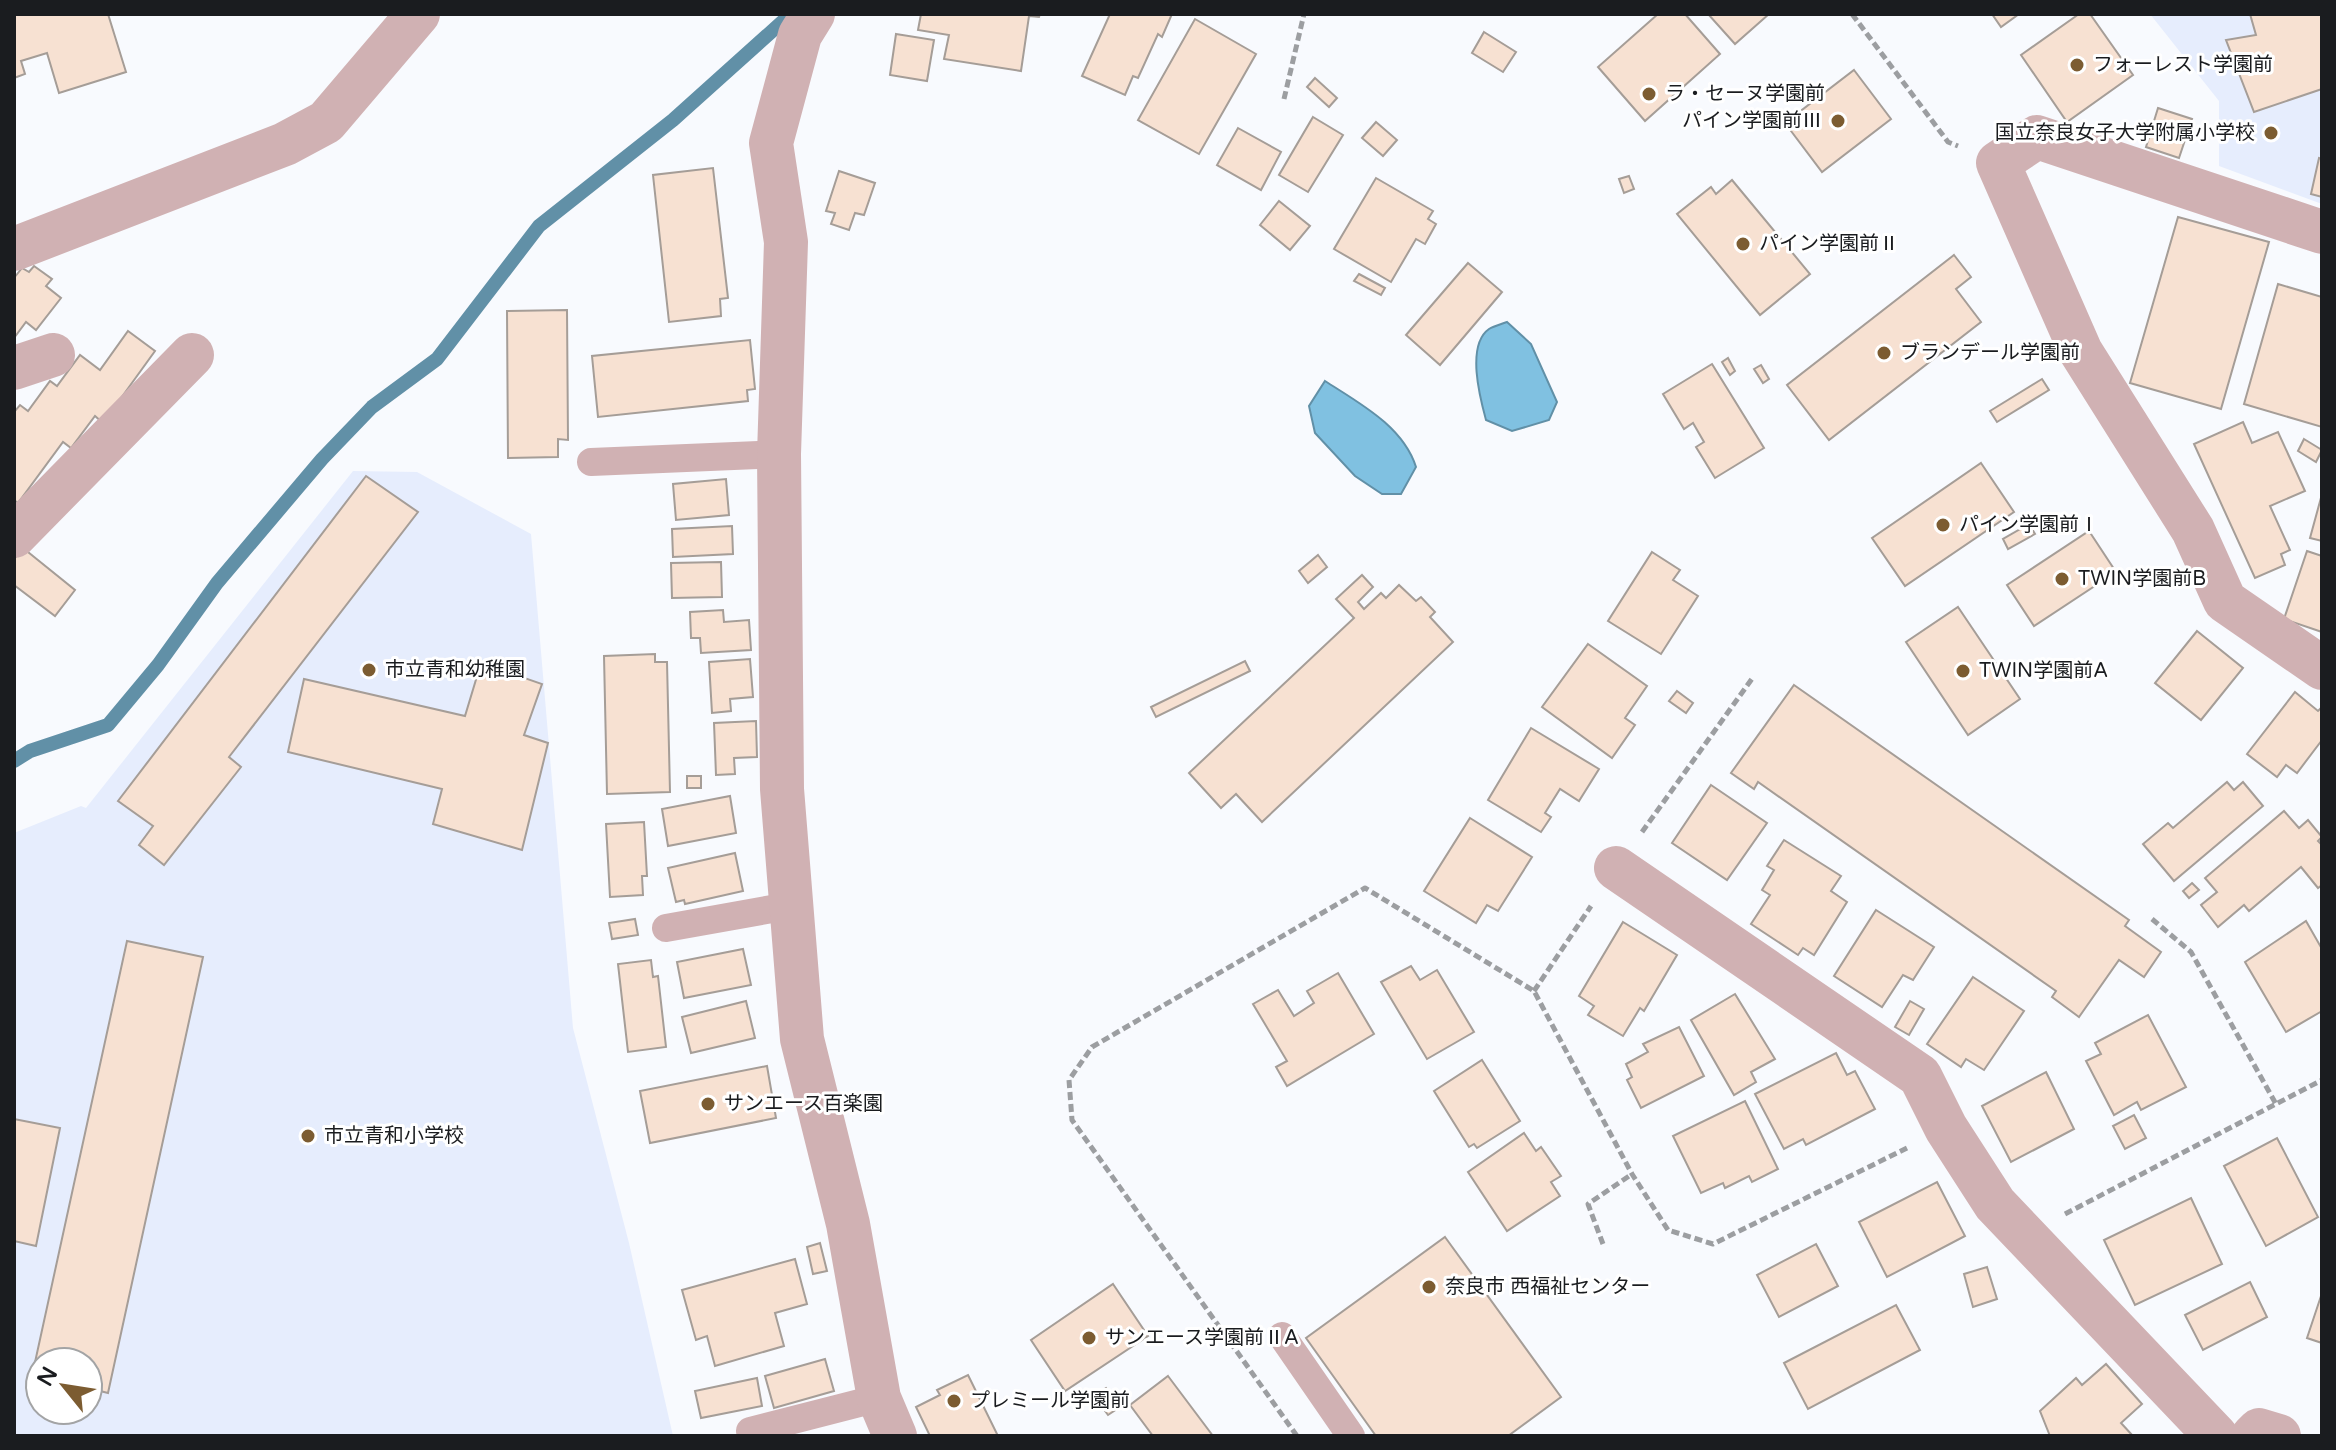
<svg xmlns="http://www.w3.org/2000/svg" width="2336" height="1450" font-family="'Varela Round','Noto Sans JP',sans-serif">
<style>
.built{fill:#e6edfd;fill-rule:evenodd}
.water{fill:#80c1e1;stroke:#6190a7;stroke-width:2}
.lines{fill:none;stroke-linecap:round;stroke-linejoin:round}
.stream{stroke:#6190a7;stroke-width:14}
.building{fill:#f7e1d2;stroke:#a59d97;stroke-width:2}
.path{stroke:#9c9ea1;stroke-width:5;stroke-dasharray:8 4;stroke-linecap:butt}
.service{stroke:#d0b1b3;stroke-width:28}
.minor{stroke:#d0b1b3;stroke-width:44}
.poi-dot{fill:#7c5c31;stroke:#fff;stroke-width:3}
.labels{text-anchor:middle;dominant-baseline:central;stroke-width:6;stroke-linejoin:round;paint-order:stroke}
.poi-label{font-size:20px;fill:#1a1c1f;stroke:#fff;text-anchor:start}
</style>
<rect width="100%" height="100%" fill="#f8fafe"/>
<g class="built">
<polygon points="2150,14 2322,14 2322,204 2219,166 2219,101"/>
<path d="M353,471l64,1 114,62 42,494 56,215 44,193h-659v-603l67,-27 5,2zM40,1362h48v48h-48z"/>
</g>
<g class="water">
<path d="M1507,322l24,22 26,58 -8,18 -37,11 -26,-11c-6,-22 -20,-75 3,-91 5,-3 13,-5 18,-7z"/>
<path d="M1325,381c34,22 78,45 91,86l-15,27h-19l-27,-18 -40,-43 -6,-27z"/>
</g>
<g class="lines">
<polyline class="stream" points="14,761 30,751 108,725 158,665 217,583 322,459 372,407 437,359 539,226 673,120 791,14"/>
</g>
<g class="building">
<polygon points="14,14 108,14 126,72 59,93 47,53 21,61 25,74 14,78"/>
<polygon points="921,14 1040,14 1039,17 1029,16 1021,71 944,59 949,35 918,30"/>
<polygon points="1110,14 1172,14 1162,37 1158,34 1138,78 1133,76 1125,95 1082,76"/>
<polygon points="1658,14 1685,14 1720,54 1645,121 1598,67"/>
<polygon points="1708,14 1769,14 1735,44"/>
<polygon points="1992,14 2019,14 2001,27"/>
<polygon points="2079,14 2090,14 2133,75 2067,122 2021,55"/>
<polygon points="2250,14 2322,14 2322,89 2254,112 2226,40 2256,35"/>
<polygon points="1195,19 1256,54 1199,154 1138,120"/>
<polygon points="1484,32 1516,52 1503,72 1472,53"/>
<polygon points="896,34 934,40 927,81 890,75"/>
<polygon points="1854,70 1891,119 1822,172 1785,123"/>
<polygon points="1315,78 1337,98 1329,107 1307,87"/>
<polygon points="2158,108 2192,119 2179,158 2146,147"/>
<polygon points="1313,117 1343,135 1308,192 1279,175"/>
<polygon points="1376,122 1397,140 1383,156 1362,138"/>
<polygon points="1238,128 1281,152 1261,190 1217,165"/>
<polygon points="2319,158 2322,159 2322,197 2311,194"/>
<polygon points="713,168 728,298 720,299 721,316 669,322 653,175"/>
<polygon points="839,171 875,183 864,215 855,213 849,230 831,224 835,213 826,211"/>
<polygon points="1629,176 1634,189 1624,193 1619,179"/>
<polygon points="1376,178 1433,211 1428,219 1436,224 1425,244 1416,239 1391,282 1334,249"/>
<polygon points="1732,180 1810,274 1760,315 1677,214 1711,187 1716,194"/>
<polygon points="1279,201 1310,226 1290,250 1260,225"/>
<polygon points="2178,217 2269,242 2221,409 2130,383"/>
<polygon points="1954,255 1971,277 1956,289 1981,322 1829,440 1787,385"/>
<polygon points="1468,263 1502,292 1440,365 1406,335"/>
<polygon points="34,266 52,279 46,286 61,298 36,330 26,322 14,338 14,278 22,268 29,272"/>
<polygon points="1359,274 1385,288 1381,295 1354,281"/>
<polygon points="2278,284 2322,297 2322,427 2244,404"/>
<polygon points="567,310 568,440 558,439 558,457 508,458 507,311"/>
<polygon points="128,331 155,351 103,423 95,416 71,448 63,442 18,503 14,500 14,412 20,405 28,411 50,381 57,386 80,355 100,370"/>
<polygon points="750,340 755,389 747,390 748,401 598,417 592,356"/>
<polygon points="1728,358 1735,371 1730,375 1722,362"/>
<polygon points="1712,364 1764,448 1715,478 1696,447 1704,442 1693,423 1684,429 1663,394"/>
<polygon points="1761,365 1769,379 1763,383 1754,369"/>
<polygon points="2042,379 2049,390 1997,422 1990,411"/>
<polygon points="2243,422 2252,443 2278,432 2305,491 2270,506 2290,550 2281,554 2285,565 2255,578 2194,444"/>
<polygon points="2304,439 2322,450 2316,462 2298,451"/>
<polygon points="1981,463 2014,512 1905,586 1872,538"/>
<polygon points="366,476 418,512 229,757 241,767 164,865 139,845 153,826 118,801"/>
<polygon points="726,479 729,515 676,520 673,484"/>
<polygon points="2322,494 2322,541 2310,538"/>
<polygon points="2029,524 2035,534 2008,549 2003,539"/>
<polygon points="732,526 733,554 673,557 672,529"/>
<polygon points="2089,531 2116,572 2034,626 2007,585"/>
<polygon points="23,548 75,590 55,616 14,585 14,559"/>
<polygon points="2307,551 2322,556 2322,632 2284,619"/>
<polygon points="1652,552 1680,570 1673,580 1698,596 1661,654 1608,621"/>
<polygon points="1318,555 1327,567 1308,583 1299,571"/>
<polygon points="721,562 722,597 672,598 671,563"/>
<polygon points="1362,575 1373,587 1358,602 1364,609 1381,593 1386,598 1399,585 1416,601 1421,597 1435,612 1430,617 1453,642 1262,822 1236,794 1221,808 1189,773 1354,618 1336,599"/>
<polygon points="1958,607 2020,699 1968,735 1906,642"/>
<polygon points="723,610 724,622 749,620 751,650 701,653 700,638 691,638 690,612"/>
<polygon points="2197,631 2243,668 2201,720 2155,683"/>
<polygon points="1588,644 1647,686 1625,718 1635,725 1612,758 1542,707"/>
<polygon points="655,654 655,662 667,662 670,792 607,794 604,656"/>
<polygon points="750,659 753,697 730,699 731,711 712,713 709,662"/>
<polygon points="1245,661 1250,671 1156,717 1151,707"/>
<polygon points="481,663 542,684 524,735 548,743 522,850 433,824 442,789 288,752 304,679 465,716"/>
<polygon points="1794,685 2129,920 2125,926 2161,952 2144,977 2119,960 2079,1017 2052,997 2056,991 1758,782 1754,789 1731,773"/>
<polygon points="1677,691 1693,703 1686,713 1669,701"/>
<polygon points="2295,692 2318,711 2322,707 2322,740 2297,773 2286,765 2277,777 2247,754"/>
<polygon points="756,721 757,757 734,758 735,774 716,775 714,723"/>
<polygon points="1531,728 1599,769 1579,801 1560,789 1545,813 1551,817 1541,832 1488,800"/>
<rect x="687" y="776" width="14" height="12"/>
<polygon points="2227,782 2234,790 2243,782 2263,806 2174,881 2143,844 2168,823 2173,828"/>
<polygon points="1711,785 1767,823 1727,880 1672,843"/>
<polygon points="730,796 736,833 668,846 662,809"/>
<polygon points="2284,811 2299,828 2308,820 2322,837 2318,841 2322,845 2322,885 2318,888 2301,867 2249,911 2244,905 2218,927 2201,905 2217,892 2205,878"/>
<polygon points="1470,818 1532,857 1498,911 1487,905 1476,923 1424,891"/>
<polygon points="644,822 647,876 642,876 643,895 610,897 606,824"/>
<polygon points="1784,840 1841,876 1831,891 1847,902 1814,955 1803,948 1798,955 1751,924 1770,895 1762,890 1774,870 1767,866"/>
<polygon points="735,853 743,891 685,904 684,900 676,902 668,868"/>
<polygon points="2192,883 2199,890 2189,898 2183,891"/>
<polygon points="1876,910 1934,947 1913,980 1903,975 1882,1007 1834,976"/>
<polygon points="635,919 638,935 612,939 609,923"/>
<polygon points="2306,921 2322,949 2322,1011 2286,1032 2245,962"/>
<polygon points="1623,922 1677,955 1644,1011 1640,1008 1623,1036 1588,1015 1594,1006 1579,996"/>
<polygon points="127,941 203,957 108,1393 88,1388 88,1362 40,1362 40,1378 32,1376"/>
<polygon points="743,949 751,985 684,998 677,962"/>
<polygon points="651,960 653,977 658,976 666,1047 628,1052 618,964"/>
<polygon points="1411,966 1420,980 1437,970 1474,1032 1427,1059 1381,982"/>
<polygon points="1338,973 1374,1034 1287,1086 1276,1067 1287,1061 1253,1004 1278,990 1294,1016 1314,1003 1307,991"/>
<polygon points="1973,977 2024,1011 1984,1070 1966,1059 1961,1067 1927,1044"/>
<polygon points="1735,994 1775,1059 1751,1072 1756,1082 1734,1095 1691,1020"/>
<polygon points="746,1001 755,1038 691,1053 682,1017"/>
<polygon points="1910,1001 1924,1009 1909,1035 1895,1027"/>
<polygon points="2148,1015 2186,1087 2141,1110 2137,1102 2114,1115 2086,1061 2101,1054 2095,1043"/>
<polygon points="1679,1027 1704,1076 1641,1108 1627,1080 1632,1077 1626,1064 1648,1052 1643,1044"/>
<polygon points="1836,1053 1847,1075 1855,1071 1875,1109 1806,1145 1803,1139 1784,1149 1755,1094"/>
<polygon points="1482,1060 1520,1121 1477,1148 1474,1144 1469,1147 1434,1091"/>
<polygon points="767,1066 776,1118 650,1143 640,1091"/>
<polygon points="2046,1072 2074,1129 2011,1162 1982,1106"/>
<polygon points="1745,1101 1778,1169 1752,1182 1749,1176 1725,1188 1723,1183 1701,1193 1673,1136"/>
<polygon points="2134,1115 2146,1138 2125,1149 2113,1126"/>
<polygon points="14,1119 60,1128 36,1246 14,1241"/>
<polygon points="1524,1133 1536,1151 1541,1147 1561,1176 1551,1182 1560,1196 1507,1231 1468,1172"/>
<polygon points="2277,1138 2318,1217 2266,1246 2224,1166"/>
<polygon points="1937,1182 1965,1236 1887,1277 1859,1222"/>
<polygon points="2191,1198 2222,1264 2135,1305 2104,1240"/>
<polygon points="1445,1237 1561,1397 1508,1436 1376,1436 1306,1338"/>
<polygon points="820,1243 827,1271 813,1274 807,1247"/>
<polygon points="1816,1244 1838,1286 1779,1317 1757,1275"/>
<polygon points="795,1259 807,1304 775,1313 784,1346 715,1366 707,1336 696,1340 682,1290"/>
<polygon points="1987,1267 1997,1299 1973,1307 1964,1274"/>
<polygon points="2250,1282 2267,1317 2203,1350 2185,1315"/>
<polygon points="1113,1284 1148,1336 1065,1391 1031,1340"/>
<polygon points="2322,1293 2322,1343 2307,1338"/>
<polygon points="1896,1305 1920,1350 1808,1409 1784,1363"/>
<polygon points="825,1359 834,1391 774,1408 765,1376"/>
<polygon points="2106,1364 2142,1404 2121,1423 2133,1436 2050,1436 2040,1411 2076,1378 2082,1385"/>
<polygon points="968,1375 998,1436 930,1436 916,1407 940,1395 937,1390"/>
<polygon points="1168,1376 1213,1436 1153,1436 1130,1405"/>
<polygon points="757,1378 762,1406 701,1418 695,1391"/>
<polygon points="1106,1388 1120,1407 1108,1415 1094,1396"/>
</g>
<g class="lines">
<g class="path">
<polyline points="1852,14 1948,142 1958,146"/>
<polyline points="1284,99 1304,14"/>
<polyline points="1642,832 1754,676"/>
<polyline points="2152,919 2191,952 2276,1104"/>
<polyline points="1534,991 1591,906"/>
<polyline points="2065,1214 2322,1080"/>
<polyline points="1603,1244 1588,1204 1632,1174"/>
<polyline points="1297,1436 1072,1120 1069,1080 1092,1047 1365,888 1534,991 1632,1174 1668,1230 1713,1244 1907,1148"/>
</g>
<g class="service">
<polyline points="591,462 779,454"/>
<polyline points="666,928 789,906"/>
<polyline points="1282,1336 1351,1436"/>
<polyline points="750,1431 879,1398"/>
</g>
<g class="minor">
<polyline points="813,14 800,35 771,143 786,242 779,454 782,789 802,1039 848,1224 879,1398 895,1436"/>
<polyline points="2322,232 2037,137 1998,163 2081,352 2193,530 2225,601 2322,668"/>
<polyline points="14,249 285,144 326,122 418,14"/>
<polyline points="14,368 53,355"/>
<polyline points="14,536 192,355"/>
<polyline points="1616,868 1920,1076 1946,1128 1995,1204 2216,1436"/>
<polyline points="2253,1436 2259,1430 2279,1436"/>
</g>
</g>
<g class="poi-dot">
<circle cx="2077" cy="65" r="8"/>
<circle cx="1649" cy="94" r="8"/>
<circle cx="1838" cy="121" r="8"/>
<circle cx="2271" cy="133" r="8"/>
<circle cx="1743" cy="244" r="8"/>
<circle cx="1884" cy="353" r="8"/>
<circle cx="1943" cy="525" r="8"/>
<circle cx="2062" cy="579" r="8"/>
<circle cx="369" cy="670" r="8"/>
<circle cx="1963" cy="671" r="8"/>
<circle cx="708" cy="1104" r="8"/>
<circle cx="308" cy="1136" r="8"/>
<circle cx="1429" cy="1287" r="8"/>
<circle cx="1089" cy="1338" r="8"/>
<circle cx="954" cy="1401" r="8"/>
</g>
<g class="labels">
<g class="poi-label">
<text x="2093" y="65">フォーレスト学園前</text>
<text x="1665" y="94">ラ・セーヌ学園前</text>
<text x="1822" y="121" text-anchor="end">パイン学園前Ⅲ</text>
<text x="2255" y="133" text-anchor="end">国立奈良女子大学附属小学校</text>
<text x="1759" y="244">パイン学園前Ⅱ</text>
<text x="1900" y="353">ブランデール学園前</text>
<text x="1959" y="525">パイン学園前Ⅰ</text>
<text x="2078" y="579">TWIN学園前B</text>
<text x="385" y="670">市立青和幼稚園</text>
<text x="1979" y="671">TWIN学園前A</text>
<text x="724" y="1104">サンエース百楽園</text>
<text x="324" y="1136">市立青和小学校</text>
<text x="1445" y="1287">奈良市 西福祉センター</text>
<text x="1105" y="1338">サンエース学園前ⅡA</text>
<text x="970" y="1401">プレミール学園前</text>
</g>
</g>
<rect width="2336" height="1450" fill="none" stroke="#1a1c1f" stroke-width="32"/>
<g transform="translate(64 1386) rotate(300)"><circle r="38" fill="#ffffff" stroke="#a3a4a5" stroke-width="2"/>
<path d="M0-6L14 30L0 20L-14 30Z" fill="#7c5c31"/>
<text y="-12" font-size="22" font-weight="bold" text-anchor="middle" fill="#1a1c1f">N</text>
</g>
</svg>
